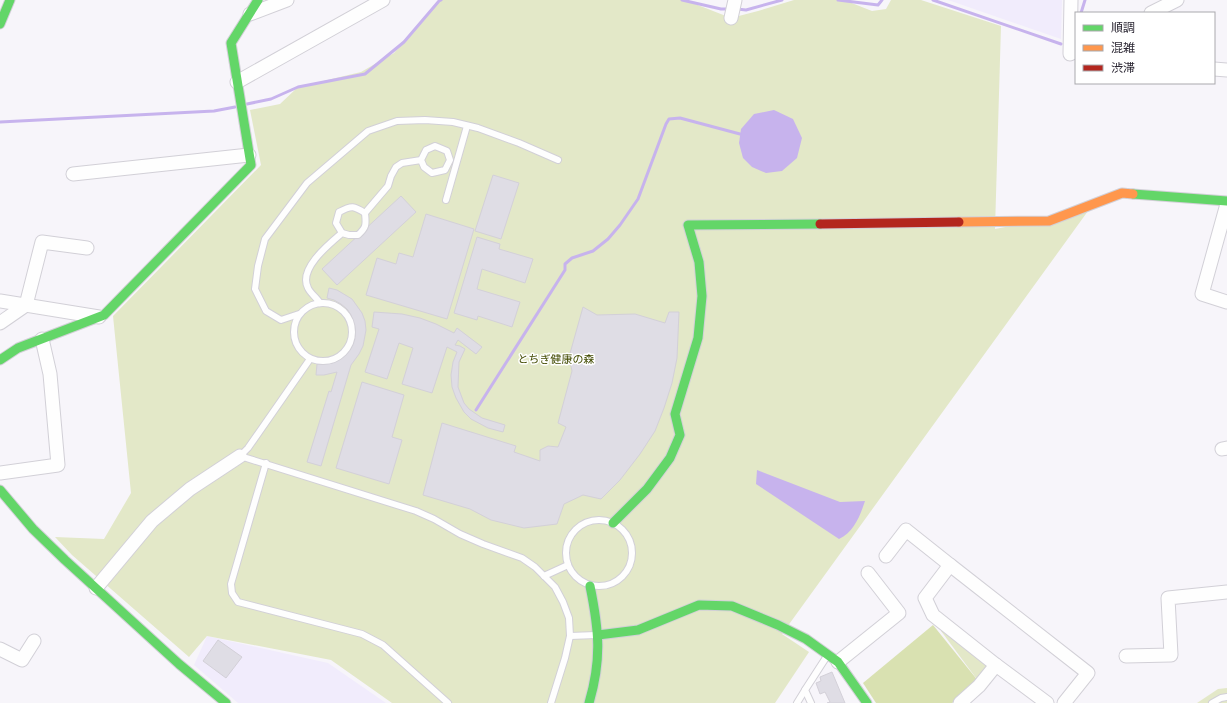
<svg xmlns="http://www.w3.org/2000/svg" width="1227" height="703" font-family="'Golos Text','Noto Sans JP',sans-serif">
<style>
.built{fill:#f1ecfc}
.green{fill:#e3e8c8}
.forest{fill:#d9e1b1}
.water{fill:#c7b3ed}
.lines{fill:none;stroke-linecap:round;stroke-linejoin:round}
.stream{stroke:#c7b3ed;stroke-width:3}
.building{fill:#dfdde5;stroke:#d3d0d8}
.lane-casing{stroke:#d2d0d7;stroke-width:8}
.street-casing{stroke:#d2d0d7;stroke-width:15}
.fast-casing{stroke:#d2d0d7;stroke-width:11}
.slow-casing{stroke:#d2d0d7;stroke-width:11}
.jam-casing{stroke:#d2d0d7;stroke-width:11}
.lane{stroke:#fefefe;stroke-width:6}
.street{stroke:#fefefe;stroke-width:13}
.fast{stroke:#63d668;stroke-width:9}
.slow{stroke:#ff974d;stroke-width:9}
.jam{stroke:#b3261e;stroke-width:9}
.labels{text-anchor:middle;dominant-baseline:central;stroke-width:3;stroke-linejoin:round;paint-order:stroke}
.park-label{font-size:11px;fill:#434c03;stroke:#fff}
</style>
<rect width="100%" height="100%" fill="#f7f5fa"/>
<g class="built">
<polygon points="948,0 1062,0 1061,39"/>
<polygon points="207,636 328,663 386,703 238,703 194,665"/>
</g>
<g class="green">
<polygon points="441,0 685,0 731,18 758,11 794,0 844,0 872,11 886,9 891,0 921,0 1001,26 995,229 1088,211 782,634 809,652 775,703 392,703 331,660 207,636 189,657 72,555 55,537 104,539 131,493 113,316 261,165 250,110 280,104 298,87 361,72 394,53 439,1"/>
<polygon points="943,629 988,662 989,670 979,682 941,631"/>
<polygon points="1227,688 1227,703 1197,703 1218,689"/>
</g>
<polygon class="forest" points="933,625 979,682 952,703 876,703 863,683"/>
<g class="water">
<polygon points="774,110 793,119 802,138 797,158 782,171 766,173 752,167 743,158 739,143 741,129 754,114"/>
<path d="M757,470l83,32 25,-1c-5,15 -11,31 -26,38l-83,-55z"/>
</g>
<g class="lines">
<g class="stream">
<polyline points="682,0 721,9 730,9"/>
<polyline points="838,0 878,5 882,0"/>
<polyline points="933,0 1061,44"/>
<polyline points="737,9 746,10 782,0"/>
<polyline points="1081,13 1085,0"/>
<polyline points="247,104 271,99 298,87 365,74 404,42 439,1 441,0"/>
<polyline points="0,122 214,111 235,107"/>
<polyline points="476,410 565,270 565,264 572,258 593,251 608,239 620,225 638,199 666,124 669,119 680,118 740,134"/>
</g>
</g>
<g class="building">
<polygon points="493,175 519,183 501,239 475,231"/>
<polygon points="401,196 416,212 337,285 322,269"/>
<polygon points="426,214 474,229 447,319 366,295 377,258 396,264 399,253 413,257"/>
<polygon points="477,237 500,244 499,249 533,259 525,283 482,269 477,289 520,302 512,327 478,316 477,320 454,313"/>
<polygon points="329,288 337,290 352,299 362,313 365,321 366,330 363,346 359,354 351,365 321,466 307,462 329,391 331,392 337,372 324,375 316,375 317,364 332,363 339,360 350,350 355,336 355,329 351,315 347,309 341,304 334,300 327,298"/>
<polygon points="583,307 597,315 635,314 665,323 669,312 679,312 677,358 672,383 664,408 655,431 640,454 620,480 601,499 583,495 564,504 557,524 524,528 491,520 470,509 423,495 442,423 516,446 514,452 540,461 540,450 548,446 558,447 566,427 558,423 572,371 569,357"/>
<polygon points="374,312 402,314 420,318 436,324 454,333 457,328 482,347 476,354 458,340 455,345 460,346 465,349 459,362 458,387 464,403 469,409 482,418 505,425 503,432 488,428 471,419 464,412 456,398 452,387 451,375 453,362 457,352 447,347 432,393 402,384 413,348 399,343 387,379 365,372 379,329 372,327"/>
<polygon points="362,382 404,395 392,437 402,440 389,484 336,468"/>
<polygon points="218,640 242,657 226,678 203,661"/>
<polygon points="832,672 845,703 827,703 830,702 825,692 820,694 816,683 821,681 820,677"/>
</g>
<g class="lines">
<g class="lane-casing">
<g id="lane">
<polyline points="446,200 467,126"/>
<path d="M342,233l-6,-10 3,-11c13,-7 15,-6 26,1"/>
<circle cx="323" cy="332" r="29"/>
<path d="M320,303c-3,-5 -10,-10 -12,-15 -10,-19 21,-44 34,-55l7,2h9c9,-8 8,-11 7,-22l23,-27 3,-10 5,-9 6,-4 19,-3 3,7 8,6 13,-3 5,-10 -3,-9 -12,-5 -9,4 -5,10"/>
<polyline points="299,314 281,320 266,311 255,289 258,266 265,239 307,183 368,131 397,121 425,120 453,122 478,128 519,143 558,160"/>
<polyline points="240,456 416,511 434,519 460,534 483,544 522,558 535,567 555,587 563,602 569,618 570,636 565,658 551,703"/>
<polyline points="240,456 248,448 310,359"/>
<polyline points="266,463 231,584 232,593 238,602 362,634 383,645 448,703"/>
<circle cx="599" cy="553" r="33"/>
<polyline points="544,576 568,565"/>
<polyline points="570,636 596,635"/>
<polyline points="797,703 805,690"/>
<polyline points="811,703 805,690 827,656"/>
<polyline points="1212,703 1221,698 1227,697"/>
</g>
</g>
<g class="street-casing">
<g id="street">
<polyline points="1071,0 1070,54 1076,51"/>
<polyline points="1151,13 1177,0"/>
<polyline points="250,14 287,0"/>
<polyline points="731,18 735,0"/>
<polyline points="1214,69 1227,70"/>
<polyline points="237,82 383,0"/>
<polyline points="73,174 249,155"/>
<polyline points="1227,204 1202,294 1227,302"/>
<polyline points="0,301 99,317"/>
<polyline points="0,323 26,305 42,242 87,248"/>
<polyline points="1222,449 1227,448"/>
<polyline points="0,473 58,465 50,374 42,339"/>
<polyline points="886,556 906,530 950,565 925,598 933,615 996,665 979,686 960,703"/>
<polyline points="950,565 1088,673 1064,703"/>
<polyline points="96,588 152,521 190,489 240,456"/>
<polyline points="0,649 22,660 34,641"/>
<polyline points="1126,656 1171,655 1168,598 1227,592"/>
<polyline points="838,662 899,613 868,573"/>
<polyline points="996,665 1047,703"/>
</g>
</g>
<g class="fast-casing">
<g id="fast">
<polyline points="0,24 10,0"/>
<polyline points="1133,194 1227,201"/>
<polyline points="0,360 18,348 104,315 251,165 231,43 258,0"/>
<polyline points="0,490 33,529 65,560 179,664 226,703"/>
<polyline points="613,523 647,489 670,458 680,435 675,414 698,338 702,296 699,262 688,225 820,224"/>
<polyline points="598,635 638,630 699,605 732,606 778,625 806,639 838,662 867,703"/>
<path d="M589,703c13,-44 10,-73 1,-117"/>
</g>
</g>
<g class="slow-casing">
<polyline id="slow" points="959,222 1049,221 1122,193 1133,194"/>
</g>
<g class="jam-casing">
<polyline id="jam" points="820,224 959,222"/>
</g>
<use href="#lane" class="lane"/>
<use href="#street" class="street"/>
<use href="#fast" class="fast"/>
<use href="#slow" class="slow"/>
<use href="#jam" class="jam"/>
</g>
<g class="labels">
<g class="park-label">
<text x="556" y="358">とちぎ健康の森</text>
</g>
</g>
<rect x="1075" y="12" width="140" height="72" fill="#ffffff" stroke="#aaa9ad"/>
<rect x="1083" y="25" width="20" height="6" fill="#63d668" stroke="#aaa9ad"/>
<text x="1111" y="32" font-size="12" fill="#2b2733">順調</text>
<rect x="1083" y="45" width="20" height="6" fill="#ff974d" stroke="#aaa9ad"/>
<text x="1111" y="52" font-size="12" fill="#2b2733">混雑</text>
<rect x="1083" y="65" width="20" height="6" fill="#b3261e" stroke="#aaa9ad"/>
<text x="1111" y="72" font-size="12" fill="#2b2733">渋滞</text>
</svg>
